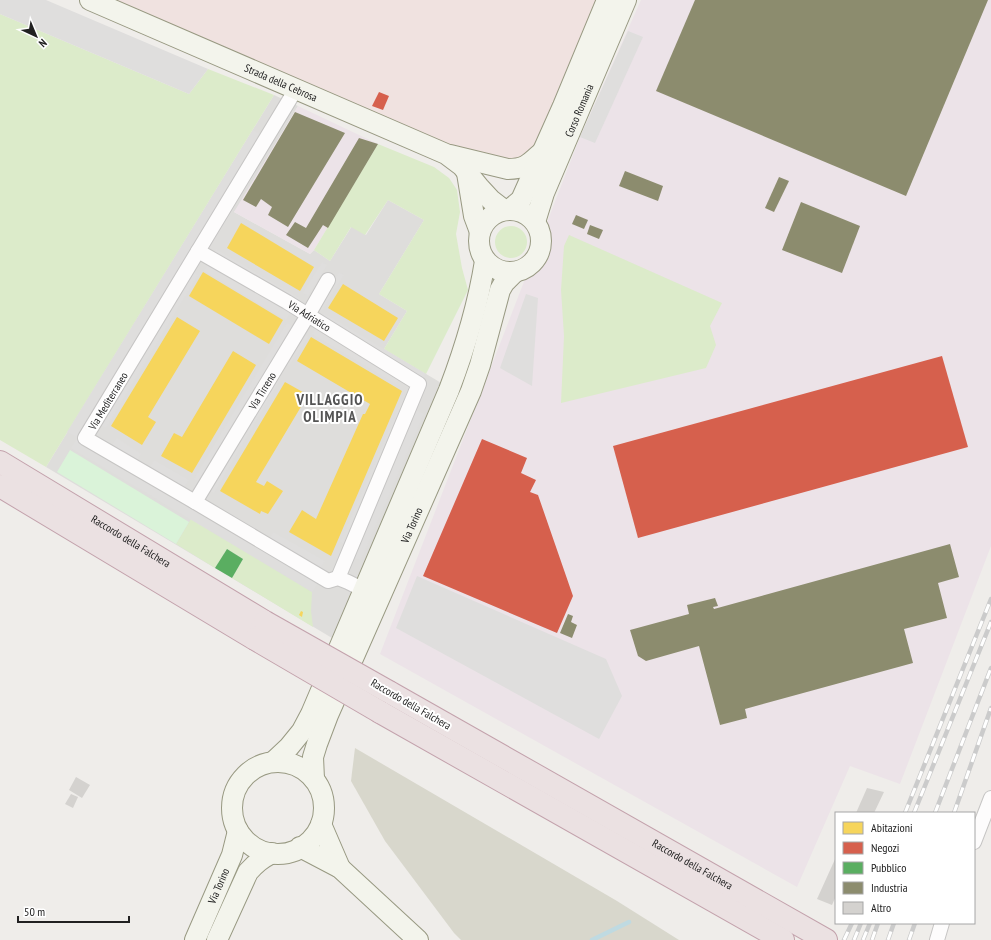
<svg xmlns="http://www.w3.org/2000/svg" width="991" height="940" font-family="'PT Sans Narrow',sans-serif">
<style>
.residential{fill:#dedddb}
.commercial{fill:#f0e2e0}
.industrial{fill:#ece3e8}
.construction{fill:#d8d7cc}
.grass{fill:#dcebca}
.park{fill:#daf3d9}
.parking{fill:#dfdedd}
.homes{fill:#f6d55c}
.shops{fill:#d6604d}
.public{fill:#5aae61}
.industry{fill:#8c8c6e}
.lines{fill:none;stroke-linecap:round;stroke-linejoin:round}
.stream{stroke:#bfdae1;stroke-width:4.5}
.building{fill:#d4d2cf}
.street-casing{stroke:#c6c5c4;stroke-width:16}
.secondary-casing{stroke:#989982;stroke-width:22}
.highway-casing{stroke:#c3a2ac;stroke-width:24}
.street{stroke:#fdfcfc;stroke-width:14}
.secondary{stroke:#f3f4ec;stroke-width:20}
.highway{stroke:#ebe1e2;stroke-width:22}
.rail-casing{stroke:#cbcbcb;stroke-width:4.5}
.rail{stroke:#fff;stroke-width:3;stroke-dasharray:9;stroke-linecap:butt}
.highway-bridge-casing{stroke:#c3a2ac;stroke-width:24;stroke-linecap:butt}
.highway-bridge{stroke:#ebe1e2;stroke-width:22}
.labels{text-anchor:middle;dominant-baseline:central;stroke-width:4;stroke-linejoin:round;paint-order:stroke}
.street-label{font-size:11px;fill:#212121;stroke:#fff}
.district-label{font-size:15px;font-weight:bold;letter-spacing:1px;fill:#545454;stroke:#fff}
</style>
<rect width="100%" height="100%" fill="#efedea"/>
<polygon class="residential" points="274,95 298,106 243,200 234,212 310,254 314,250 330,261 352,226 366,235 388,200 424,220 379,294 407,311 384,349 443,384 332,638 46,467"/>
<polygon class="commercial" points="89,0 607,0 543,152 508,169"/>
<g class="industrial">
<polygon points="641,0 991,0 991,546 900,784 850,766 797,887 380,654 580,137"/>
<polygon points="298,106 378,144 314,250 310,254 234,212"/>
</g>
<polygon class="construction" points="355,748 617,901 679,940 461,940 454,933 385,841 351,781"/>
<g class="grass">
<polygon points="0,14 189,94 208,69 274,95 46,467 0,440"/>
<polygon points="378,144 434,167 449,178 457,190 460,212 456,234 462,268 468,290 426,374 384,349 407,311 379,294 424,220 388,200 365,235 351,227 330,261 314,250"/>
<circle cx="511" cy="242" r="16"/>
<polygon points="569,235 722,303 710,326 716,345 706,368 561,403 564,336 561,290 564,246"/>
<polygon points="191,519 312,592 311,611 313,627 232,578 243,559 227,549 215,568 176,544"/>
</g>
<polygon class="park" points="70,450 189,522 176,544 57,472"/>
<g class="parking">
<polygon points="0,0 46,0 208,69 189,94 0,14"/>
<polygon points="628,31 643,37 595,143 580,137"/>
<polygon points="253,130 262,135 77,437 67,432"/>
<polygon points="216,249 299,298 295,304 213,256"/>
<polygon points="322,262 327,265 308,296 303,293"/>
<polygon points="209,263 290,312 286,320 204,271"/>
<polygon points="191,270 198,275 106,428 99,424"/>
<polygon points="339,272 344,275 322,311 317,308"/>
<polygon points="526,294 538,298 532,386 500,368"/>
<polygon points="324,313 426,374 422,381 320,320"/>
<polygon points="287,323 295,328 201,483 194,479"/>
<polygon points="316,327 401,378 396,384 312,334"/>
<polygon points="301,333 308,337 289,366 283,361"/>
<polygon points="273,377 280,380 214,493 207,489"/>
<polygon points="402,400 408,402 346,545 340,542"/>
<polygon points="415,410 424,414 361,560 353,557"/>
<polygon points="117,438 141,454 136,461 112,445"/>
<polygon points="77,439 318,583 312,592 71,448"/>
<polygon points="154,460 189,480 184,488 149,468"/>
<polygon points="273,532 325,561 320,569 268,540"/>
<polygon points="417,576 606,659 622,696 599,739 396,628"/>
</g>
<g class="homes">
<polygon points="241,223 314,267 300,291 227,248"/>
<polygon points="203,272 283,320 269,344 189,296"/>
<polygon points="343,284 398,318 384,341 328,308"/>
<polygon points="177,317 200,331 148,417 156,422 142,445 111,426"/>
<polygon points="311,337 402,391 331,556 289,532 302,510 316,519 363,414 365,414 370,404 297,361"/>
<polygon points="233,351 256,365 192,473 161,456 174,433 182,437"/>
<polygon points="285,382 308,395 256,482 264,486 267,481 283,491 268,514 261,511 260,514 220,491"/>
<polygon points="301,611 303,612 302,617 299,615"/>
</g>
<g class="shops">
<polygon points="379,92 389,96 383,110 372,106"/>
<polygon points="942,356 968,447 638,538 613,446"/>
<polygon points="482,439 527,458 521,473 536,480 530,492 538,495 573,596 557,633 423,576"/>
</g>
<polygon class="public" points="227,549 243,559 232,578 215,568"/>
<g class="industry">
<polygon points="695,0 988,0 906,196 656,91"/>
<polygon points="295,112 345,133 288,227 268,215 272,207 261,199 256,207 243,200"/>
<polygon points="359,138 378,144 328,228 323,225 308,248 286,235 295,222 306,228"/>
<polygon points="625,171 663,186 658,201 619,186"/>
<polygon points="779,177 789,181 774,212 765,208"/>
<polygon points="801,202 860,226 842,273 782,250"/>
<polygon points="576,215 588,220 584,229 572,224"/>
<polygon points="590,225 603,230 599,239 587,234"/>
<polygon points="950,544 959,577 938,583 947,618 904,629 913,663 745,709 747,718 720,725 699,646 646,661 638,656 630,630 689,614 687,605 715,598 718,606 713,607 714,609"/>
<polygon points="568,614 573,616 571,622 577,625 572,638 560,633"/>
</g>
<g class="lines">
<polyline class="stream" points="592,940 629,922"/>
</g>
<g class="building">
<polygon points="76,777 90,785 82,798 69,790"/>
<polygon points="867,788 884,792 874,813 856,813"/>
<polygon points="71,794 78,797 73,808 65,804"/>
<polygon points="836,857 836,896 832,905 817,899"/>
</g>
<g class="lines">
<g class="street-casing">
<g id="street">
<polyline points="296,89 85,438 195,502 328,581 338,578 348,582 364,590"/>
<path id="s1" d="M198,251l89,51 132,82 -81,194"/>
<path id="s2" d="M195,502l113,-187 20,-35"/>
<polyline points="974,842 991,798"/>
<polyline points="937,940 942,923"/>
</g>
</g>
<g class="secondary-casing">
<g id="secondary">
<path id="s3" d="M90,0l356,154 16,12 17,21 12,13 13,10"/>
<path d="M450,155l58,14c17,0 21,-5 33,-16"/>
<polyline points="467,173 474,216 480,232"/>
<circle cx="510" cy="241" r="31"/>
<polyline points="509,210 521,200 563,106 607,0"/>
<path id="s4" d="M535,222l9,-29 82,-193"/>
<path d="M273,762l16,-15 13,-16 9,-17 138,-324c16,-42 29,-85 36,-129"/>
<circle cx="278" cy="808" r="46"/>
<path id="s5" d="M314,779l-1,-22 4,-13 11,-29 143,-324 9,-26 20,-75 4,-7 10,-10"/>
<polyline points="321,824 340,868"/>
<polyline points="300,847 340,868 418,940"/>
<path id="s6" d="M195,940l37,-85 6,-24"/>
<path d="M217,940l31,-68c8,-9 13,-13 24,-19"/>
</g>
</g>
<g class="highway-casing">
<g id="highway">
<path id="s7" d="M0,462l265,160"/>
<polyline points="0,486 255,639"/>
<path id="s8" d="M389,692l437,248"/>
<polyline points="380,712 783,940"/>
</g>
</g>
<use href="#street" class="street"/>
<use href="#secondary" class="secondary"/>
<use href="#highway" class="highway"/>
<g class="rail-casing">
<g id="rail">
<polyline points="905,813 991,599"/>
<polyline points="914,813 991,622"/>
<polyline points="935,813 991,668"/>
<polyline points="954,813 991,708"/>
<polyline points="844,940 852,923"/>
<polyline points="854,940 861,923"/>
<polyline points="863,940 870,923"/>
<polyline points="872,940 878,923"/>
<polyline points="888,940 894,923"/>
<polyline points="909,940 915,923"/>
</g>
</g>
<use href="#rail" class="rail"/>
<g class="highway-bridge-casing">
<g id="highway-bridge">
<polyline points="265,622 389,692"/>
<polyline points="255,639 380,712"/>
</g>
</g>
<use href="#highway-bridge" class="highway-bridge"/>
</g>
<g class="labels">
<g class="street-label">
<text stroke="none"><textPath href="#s3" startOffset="208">Strada della Cebrosa</textPath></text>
<text stroke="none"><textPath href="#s4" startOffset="120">Corso Romania</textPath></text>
<text stroke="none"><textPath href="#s1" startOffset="129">Via Adriatico</textPath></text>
<text stroke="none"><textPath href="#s2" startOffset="130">Via Tirreno</textPath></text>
<text transform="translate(108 401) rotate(-59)">Via Mediterraneo</text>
<text stroke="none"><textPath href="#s5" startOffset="274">Via Torino</textPath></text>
<text stroke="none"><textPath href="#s7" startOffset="153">Raccordo della Falchera</textPath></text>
<text transform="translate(411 704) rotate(30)">Raccordo della Falchera</text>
<text stroke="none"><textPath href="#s8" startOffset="349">Raccordo della Falchera</textPath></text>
<text stroke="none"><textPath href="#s6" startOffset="59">Via Torino</textPath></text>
</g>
<g class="district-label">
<text x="330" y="399">VILLAGGIO<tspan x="330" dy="17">OLIMPIA</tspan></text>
</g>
</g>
<rect x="835" y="812" width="140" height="112" fill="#ffffff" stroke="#a6a6a6"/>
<rect x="843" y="822" width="20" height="12" fill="#f6d55c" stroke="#a6a6a6"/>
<text x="871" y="832" font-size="12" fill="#212121">Abitazioni</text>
<rect x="843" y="842" width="20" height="12" fill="#d6604d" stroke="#a6a6a6"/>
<text x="871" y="852" font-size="12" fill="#212121">Negozi</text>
<rect x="843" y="862" width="20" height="12" fill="#5aae61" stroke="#a6a6a6"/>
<text x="871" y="872" font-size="12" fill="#212121">Pubblico</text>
<rect x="843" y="882" width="20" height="12" fill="#8c8c6e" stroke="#a6a6a6"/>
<text x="871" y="892" font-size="12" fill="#212121">Industria</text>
<rect x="843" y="902" width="20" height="12" fill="#d4d2cf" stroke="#a6a6a6"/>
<text x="871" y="912" font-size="12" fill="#212121">Altro</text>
<g transform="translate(36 36) rotate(136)" stroke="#ffffff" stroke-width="3" paint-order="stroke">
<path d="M0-3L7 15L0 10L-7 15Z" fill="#212121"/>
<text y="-6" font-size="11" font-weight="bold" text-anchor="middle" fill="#212121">N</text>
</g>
<path d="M18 916v6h111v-6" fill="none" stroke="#212121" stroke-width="2"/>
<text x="24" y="916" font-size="12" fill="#212121" stroke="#ffffff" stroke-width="3" paint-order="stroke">50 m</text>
</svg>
